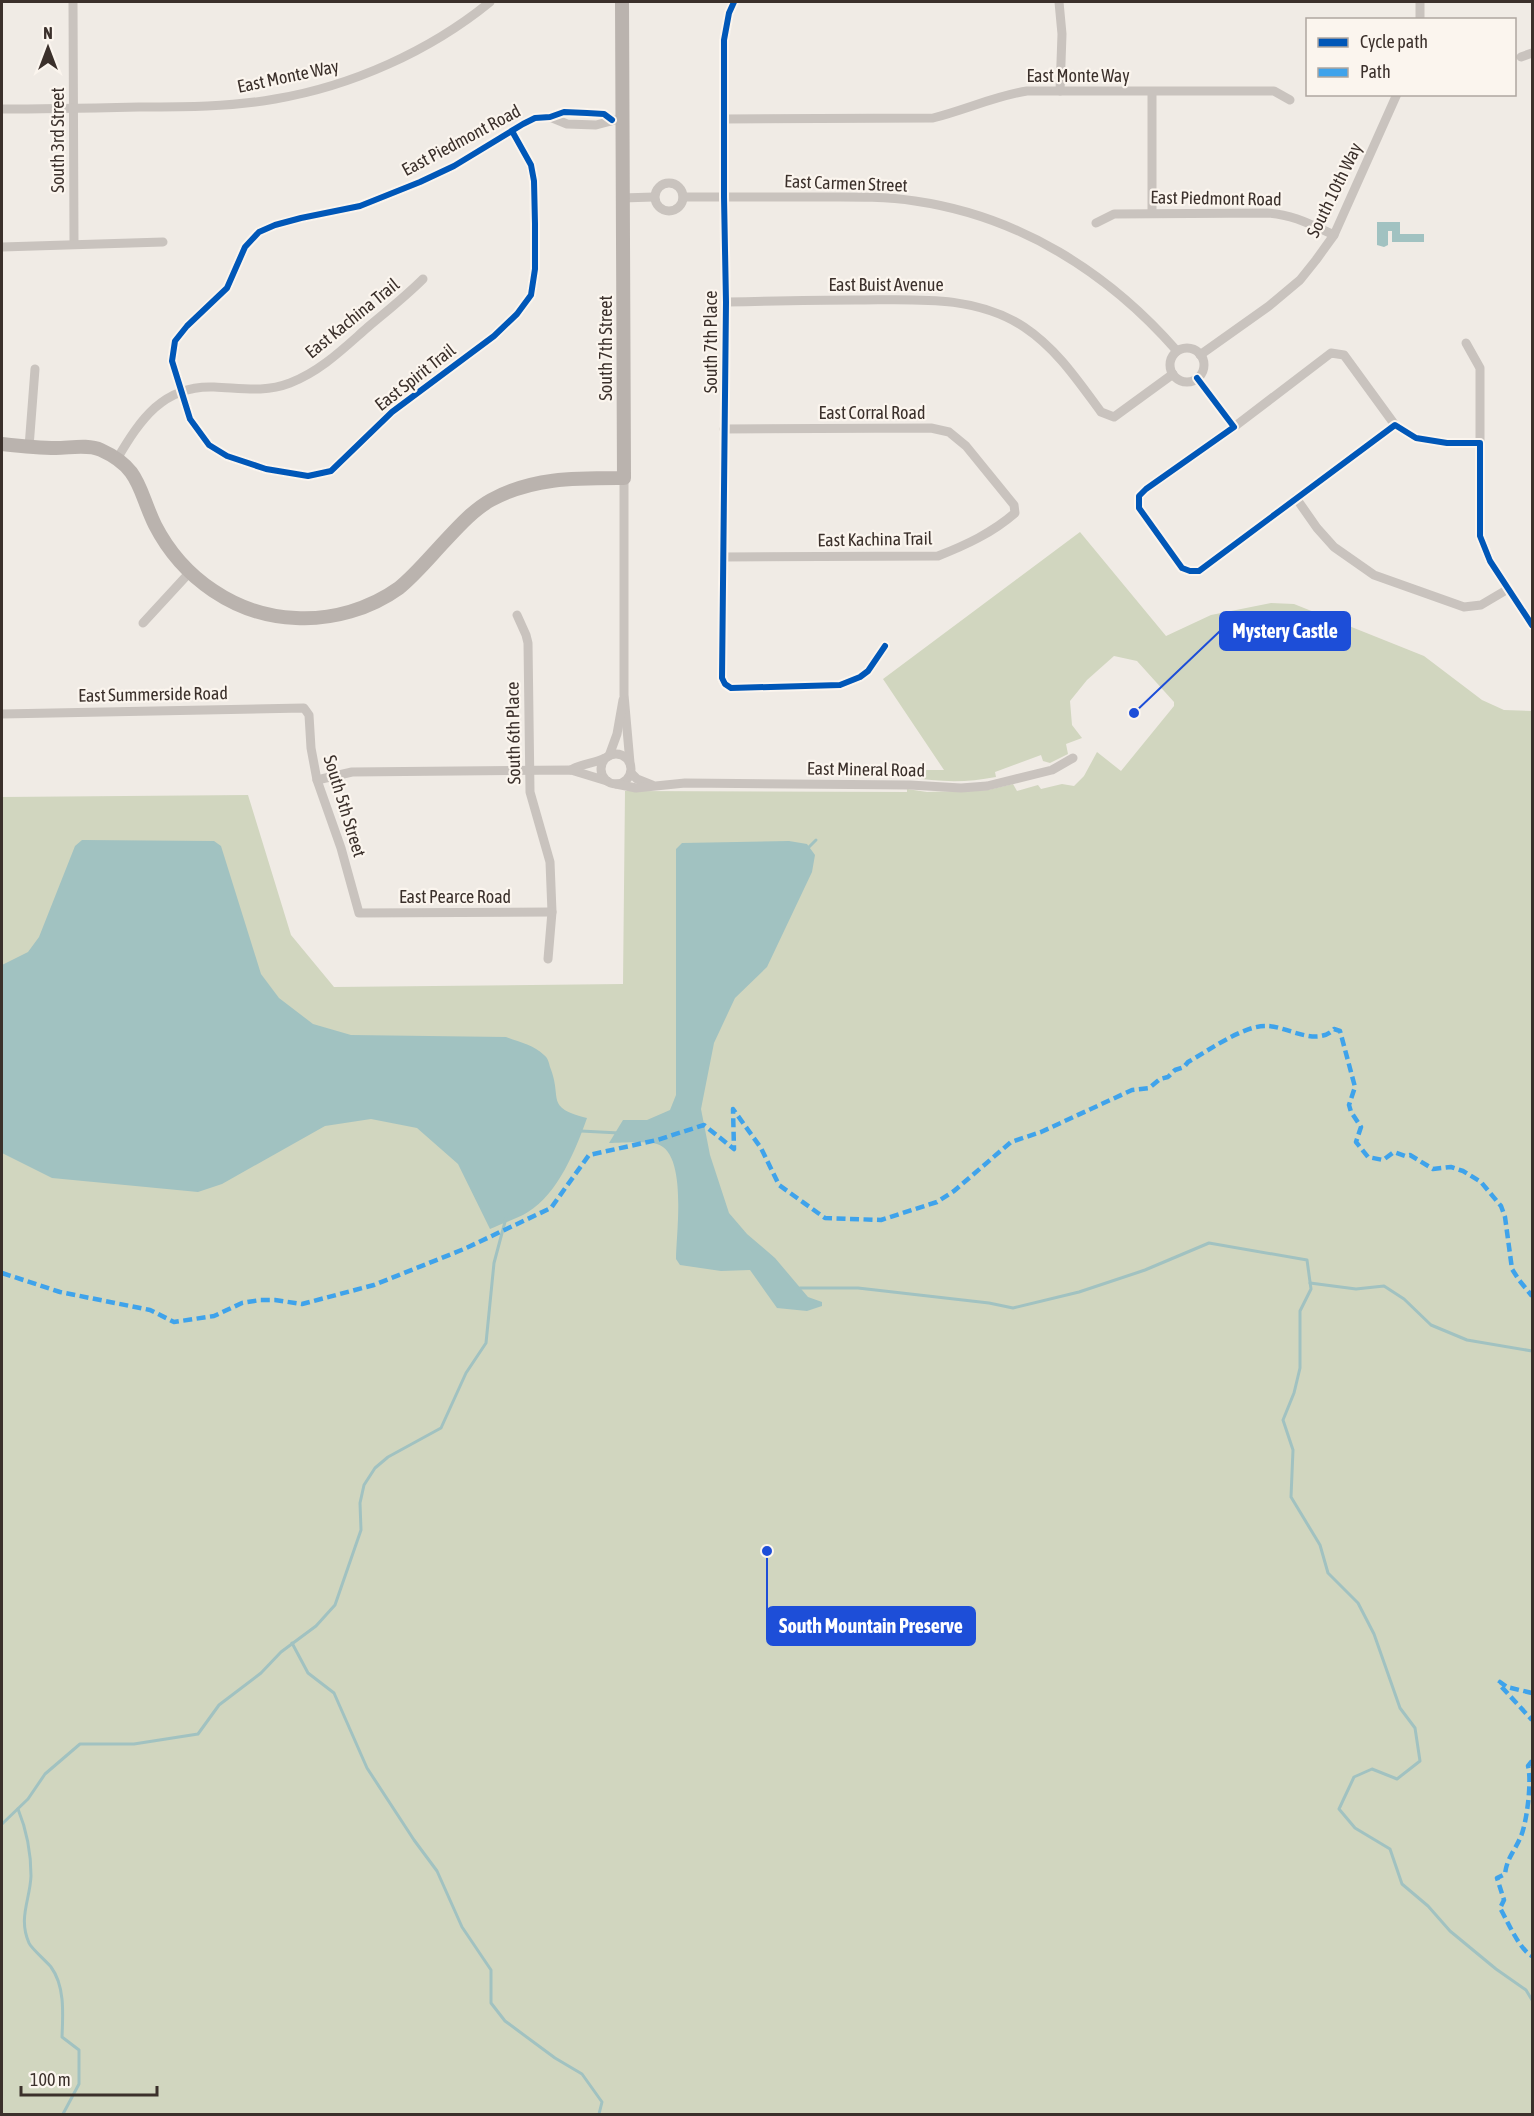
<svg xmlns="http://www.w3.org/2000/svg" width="1534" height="2116" font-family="'Asap Condensed',sans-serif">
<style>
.green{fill:#d1d6bf}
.water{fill:#a1c2c1}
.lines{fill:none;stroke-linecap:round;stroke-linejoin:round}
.stream{stroke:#a1c2c1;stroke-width:3}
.street{stroke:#c9c3be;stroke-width:9}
.secondary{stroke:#bab3ae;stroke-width:14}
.quiet{stroke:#3fa3eb;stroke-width:4.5;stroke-dasharray:9 4.5;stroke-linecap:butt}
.cycleway-casing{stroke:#fbf5ee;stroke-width:10}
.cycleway{stroke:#0057b8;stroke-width:6}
.labels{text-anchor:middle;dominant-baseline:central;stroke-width:4.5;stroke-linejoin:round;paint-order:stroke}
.street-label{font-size:18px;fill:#3b302b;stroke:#fbf5ee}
.leader{fill:none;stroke:#1d4ed8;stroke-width:2}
.callout-dot{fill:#1d4ed8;stroke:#fbf5ee;stroke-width:2}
.callout{fill:#1d4ed8;stroke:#1d4ed8;stroke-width:2}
.callout-label{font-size:20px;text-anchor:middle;font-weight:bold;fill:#fff}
</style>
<rect width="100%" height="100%" fill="#f0ebe5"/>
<path class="green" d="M1080,532l86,104 45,-21 60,-12 23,1 130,52 58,44 22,10 28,1v1403h-1530v-1317l246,-2 43,140 43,52 289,-3 2,-193 282,1v-3l20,3 61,-2 25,-6 4,7 21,-6 3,4 21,-5 12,2 10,-10 13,-24 24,19 53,-65v-4l-37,-41 -23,-5 -27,24 -17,21 2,24 10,13 -16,6 2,10 -18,9 -7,-2 -2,-6 -46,17 1,5c-31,6 -57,5 -88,0v-7h36l-61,-91z"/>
<g class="water">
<polygon points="1377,222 1400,222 1400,234 1424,234 1424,242 1392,242 1392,231 1388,231 1388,245 1384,247 1377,245"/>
<path d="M82,840l132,1 7,5 40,128 18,24 34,26 38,11 155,2c13,5 28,8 38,18 4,3 5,8 6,12 13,32 -6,40 37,51 -11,31 -29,76 -59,94 -11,7 -26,11 -38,17l-32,-65 -41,-36 -46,-9 -46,7 -103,58 -24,8 -146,-14 -50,-25v-188l26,-13 11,-15 36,-91z"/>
<path d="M789,841l18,3 8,11 -3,17 -45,95 -32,31 -21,45 -13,66 9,46 19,58 18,21 28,24 33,39 14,5v4l-15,5 -30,-3 -27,-38 -29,1 -41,-6 -4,-6c0,-25 12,-106 -19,-115 -12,-3 -35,-1 -48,-1l14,-23h24l23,-10 6,-15v-246l6,-6z"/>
</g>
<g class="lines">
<g class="stream">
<polyline points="808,848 816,840"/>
<polyline points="581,1131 619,1133"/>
<polyline points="1310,1283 1356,1289 1384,1286 1404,1299 1431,1325 1467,1340 1532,1351"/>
<polyline points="800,1288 858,1288 989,1303 1013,1308 1079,1292 1145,1270 1209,1243 1307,1260 1311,1289 1300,1311 1300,1368 1294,1393 1283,1420 1293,1450 1291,1497 1320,1545 1328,1573 1358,1603 1374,1634 1400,1708 1415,1728 1420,1761 1397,1779 1372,1769 1354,1777 1339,1809 1355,1828 1390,1849 1402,1884 1428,1906 1450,1931 1496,1969 1526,1990 1532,2000"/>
<polyline points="292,1643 308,1673 334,1693 367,1768 414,1840 437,1871 462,1927 491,1970 491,2003 505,2021 555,2058 582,2074 602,2102 599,2114"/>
<path d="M18,1809c9,22 13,43 13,67 -1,24 -13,42 -2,67 2,5 17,18 22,24 14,19 12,47 11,70l17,13v34l-16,30"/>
<polyline points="2,1824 28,1799 45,1774 80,1744 134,1744 198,1734 219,1705 261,1673 281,1652 316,1626 335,1605 361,1530 360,1503 364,1485 375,1468 388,1457 441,1428 466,1373 486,1343 494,1263 506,1218"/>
</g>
<g class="street">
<polyline points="73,2 74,243"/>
<polyline points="734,2 729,13 724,40 724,197 726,302 722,678 725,684 731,688 840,685 860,677 868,671 885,646"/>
<polyline points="1059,2 1062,34 1060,91"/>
<polyline points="1420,20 1420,2"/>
<polyline points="1521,57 1532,53"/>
<polyline points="1152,92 1152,213"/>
<path d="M2,109c45,0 91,-1 137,-2 46,0 91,0 136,-8 77,-13 155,-48 215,-97"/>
<polyline points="550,117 567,124 596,125 615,120"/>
<path d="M725,119l208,-1c32,-8 62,-22 94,-27h247l16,9"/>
<polyline points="512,131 531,165 534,181 535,224 535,269 531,295 517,314 494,336 392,412 331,471 308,476 266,469 227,456 209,445 190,419 172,361 175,341 187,326 227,288 245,247 259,232 275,225 301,218 360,206 420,182 454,166 523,124 535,118 550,117 564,112 587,113 604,114 612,120"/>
<circle cx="669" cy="197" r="14"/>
<path d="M683,197c44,0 88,0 132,0 33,0 67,-1 100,4 104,15 193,71 262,150"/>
<polyline points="622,198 654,197"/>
<path d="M1096,223l18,-9 153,-1c25,1 45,12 67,22"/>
<polyline points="2,247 163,242"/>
<path d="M726,302c43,-1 86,-2 129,-2 57,0 119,-6 169,27 33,22 54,54 77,85l13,5 59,-43"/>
<polyline points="1466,343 1480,368 1480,443"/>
<circle cx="1187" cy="365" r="17"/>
<polyline points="1200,355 1269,306 1300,280 1316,260 1334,235 1397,94"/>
<polyline points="1197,378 1234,427 1146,489 1139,496 1139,508 1182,568 1190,571 1199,571 1395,425 1416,438 1447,443 1480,443 1480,536 1490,561 1532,625"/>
<polyline points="1234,427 1331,353 1344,355 1395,425"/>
<polyline points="29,447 35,369"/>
<path d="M117,459c23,-39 46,-74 97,-72 27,1 50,6 76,-4 31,-12 54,-35 78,-56 19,-16 38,-31 55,-48"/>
<polyline points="624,478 624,695 630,763"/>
<polyline points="1296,498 1317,528 1334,547 1374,575 1464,607 1481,605 1508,589"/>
<path d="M724,557l214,-1c28,-11 54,-23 77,-43l-1,-8 -48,-59 -17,-14 -18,-4 -207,1"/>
<polyline points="517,615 526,635 528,643 530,792 550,862 552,912 548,959"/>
<polyline points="143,623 190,572"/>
<polyline points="2,714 304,708 309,715 311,748 317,780 341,848 359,913 552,912"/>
<circle cx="616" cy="769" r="15"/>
<polyline points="609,756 617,734 623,700"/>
<path d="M571,770c10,-7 23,-6 34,-12"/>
<polyline points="631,773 637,779 652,785"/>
<polyline points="317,780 352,772 571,770 607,781"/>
<polyline points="616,784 636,788 685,783 910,785 961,788 987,786 1052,770 1073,758"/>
</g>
<path class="secondary" d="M2,444c18,2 36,4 54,4 14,0 32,-4 45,2 40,18 37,40 54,75 27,53 81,91 141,93 36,2 74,-9 103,-30 16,-13 30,-30 45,-46 14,-15 29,-32 47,-42 42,-23 86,-22 133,-22l-2,-476"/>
<g class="quiet">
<path d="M2,1273l58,19 90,18 24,12 40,-6 28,-13 18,-3h15l27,4 72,-19 90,-36 87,-41 38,-53 68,-15 47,-15 30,24 -1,-40 28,39 18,37 46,33 56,2 56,-18 17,-11 57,-49 30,-10 91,-42 17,-2 11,-9 8,-2 7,-7 9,-3 4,-5c20,-11 57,-38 80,-36 20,1 49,21 66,3l6,2 15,56 -6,18 2,7 10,15 -5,15 12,15 15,3 11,-8 11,4 5,-1 23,14 18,-2 12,4 18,11 20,24 4,11 7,52 7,11 13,16"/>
<polyline points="1532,1693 1507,1687 1500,1682 1499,1684 1532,1720"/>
<path d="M1532,1761l-4,5c4,14 -1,56 -7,70 -6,15 -14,21 -16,38l-8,4 7,22 -4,8c8,14 19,41 32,48"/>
</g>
<g class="cycleway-casing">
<g id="cycleway">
<polyline points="734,2 729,13 724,40 724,197 726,302 722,678 725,684 731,688 840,685 860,677 868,671 885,646"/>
<polyline points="512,131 531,165 534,181 535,224 535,269 531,295 517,314 494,336 392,412 331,471 308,476 266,469 227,456 209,445 190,419 172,361 175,341 187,326 227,288 245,247 259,232 275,225 301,218 360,206 420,182 454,166 523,124 535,118 550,117 564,112 587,113 604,114 612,120"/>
<polyline points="1197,378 1234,427 1146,489 1139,496 1139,508 1182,568 1190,571 1199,571 1395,425 1416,438 1447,443 1480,443 1480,536 1490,561 1532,625"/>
</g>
</g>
<use href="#cycleway" class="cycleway"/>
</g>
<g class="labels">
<g class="street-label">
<text x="1078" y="75">East Monte Way</text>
<text transform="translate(288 76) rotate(-12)">East Monte Way</text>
<text transform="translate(57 140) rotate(-90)">South 3rd Street</text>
<text transform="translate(461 140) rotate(-28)">East Piedmont Road</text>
<text transform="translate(846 183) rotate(2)">East Carmen Street</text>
<text transform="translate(1334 190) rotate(-64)">South 10th Way</text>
<text transform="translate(1216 198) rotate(1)">East Piedmont Road</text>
<text x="886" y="284">East Buist Avenue</text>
<text transform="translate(352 318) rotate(-39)">East Kachina Trail</text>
<text transform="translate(710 342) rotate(-90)">South 7th Place</text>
<text transform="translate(605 348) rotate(-90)">South 7th Street</text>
<text transform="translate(415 377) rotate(-38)">East Spirit Trail</text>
<text x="872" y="412">East Corral Road</text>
<text transform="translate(875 539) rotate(-1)">East Kachina Trail</text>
<text transform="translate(153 694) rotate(-1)">East Summerside Road</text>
<text transform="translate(513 733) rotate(-91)">South 6th Place</text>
<text transform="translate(866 769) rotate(1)">East Mineral Road</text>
<text transform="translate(345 806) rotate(73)">South 5th Street</text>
<text x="455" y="896">East Pearce Road</text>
</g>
</g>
<path class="leader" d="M1134 713L1220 631M767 1551L767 1626"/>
<g class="callout-dot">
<circle cx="1134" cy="713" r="6"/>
<circle cx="767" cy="1551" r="6"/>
</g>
<g class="callout">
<rect x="1220" y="612" width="130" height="38" rx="6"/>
<rect x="767" y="1607" width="208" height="38" rx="6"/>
</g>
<g class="callout-label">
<text x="1285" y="638">Mystery Castle</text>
<text x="871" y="1633">South Mountain Preserve</text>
</g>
<rect width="1534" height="2116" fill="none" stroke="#3b302b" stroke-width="6"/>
<rect x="1306" y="18" width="210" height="78" fill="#fbf5ee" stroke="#aea6a0" stroke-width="1.5"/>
<rect x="1318" y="38" width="30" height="9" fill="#0057b8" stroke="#aea6a0" stroke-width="1.5"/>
<text x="1360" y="48" font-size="18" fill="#3b302b">Cycle path</text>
<rect x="1318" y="68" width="30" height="9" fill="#3fa3eb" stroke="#aea6a0" stroke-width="1.5"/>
<text x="1360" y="78" font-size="18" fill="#3b302b">Path</text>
<g transform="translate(48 48)" stroke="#fbf5ee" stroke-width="4.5" paint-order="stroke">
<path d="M0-4.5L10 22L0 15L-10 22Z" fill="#3b302b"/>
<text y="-9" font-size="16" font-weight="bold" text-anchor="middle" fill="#3b302b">N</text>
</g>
<path d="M21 2086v9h136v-9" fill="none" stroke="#3b302b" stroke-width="3"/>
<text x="30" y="2086" font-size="18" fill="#3b302b" stroke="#fbf5ee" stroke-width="4.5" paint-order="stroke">100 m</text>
</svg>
